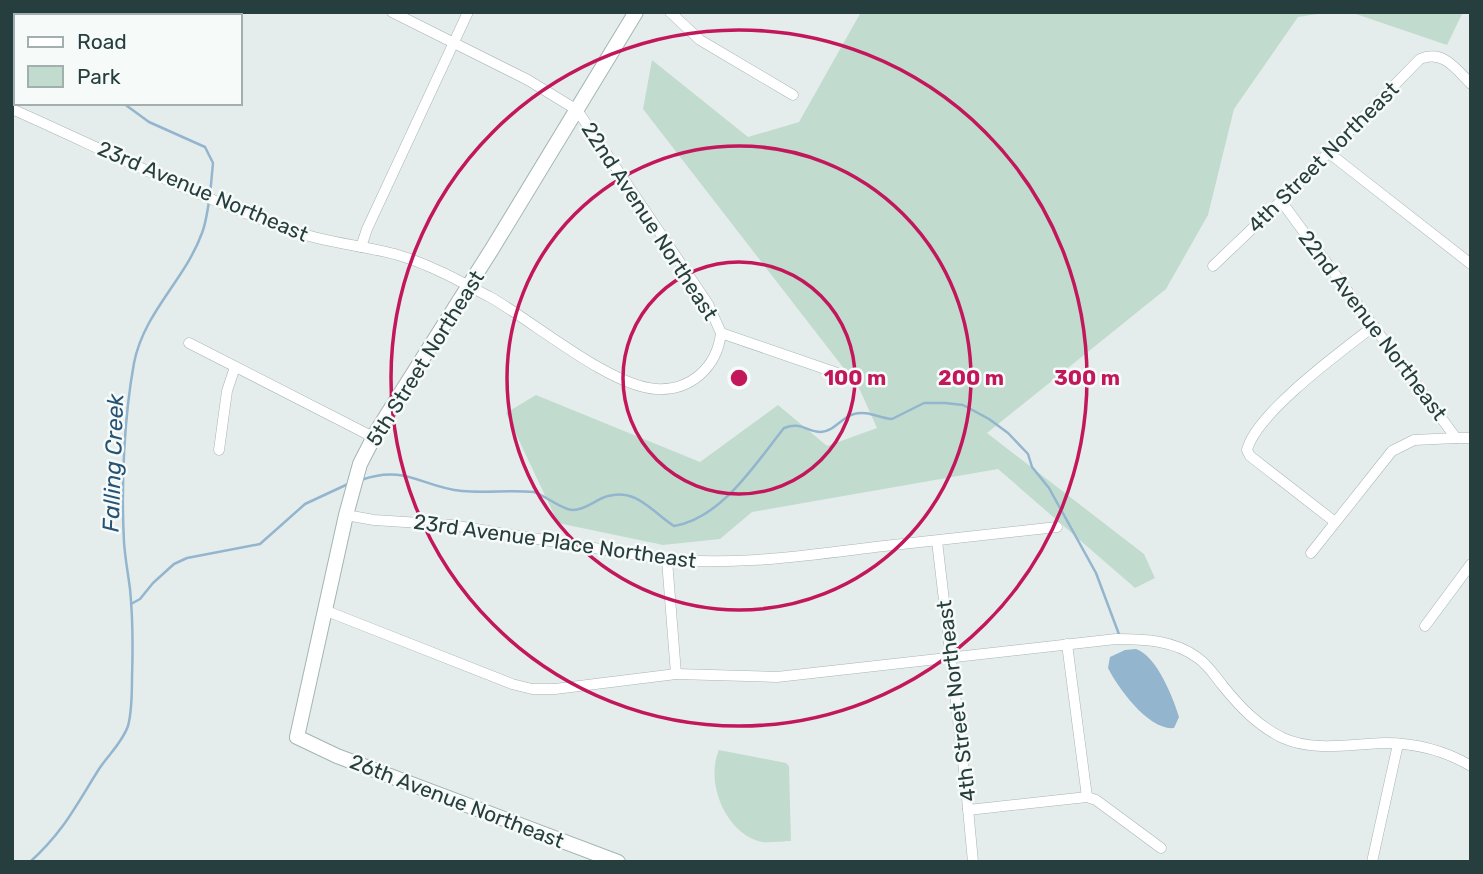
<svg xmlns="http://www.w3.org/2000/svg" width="1483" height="874" font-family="Rubik,sans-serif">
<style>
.green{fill:#c1dccf}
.water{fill:#93b5cd}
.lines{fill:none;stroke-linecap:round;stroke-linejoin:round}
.stream{stroke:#93b5cd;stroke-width:2.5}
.street-casing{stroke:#a8b5b4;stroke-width:11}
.secondary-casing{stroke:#a2b5b3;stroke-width:16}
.street{stroke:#fff;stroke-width:10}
.secondary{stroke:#fff;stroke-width:14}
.ring{fill:none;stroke:#c2185b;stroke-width:3.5}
.labels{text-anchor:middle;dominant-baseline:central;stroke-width:5;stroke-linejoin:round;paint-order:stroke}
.street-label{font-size:21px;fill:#263e3d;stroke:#f6faf9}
.water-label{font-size:23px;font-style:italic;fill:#255375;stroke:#f6faf9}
.centre{fill:#c2185b;stroke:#f6faf9;stroke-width:3.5}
.ring-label{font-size:21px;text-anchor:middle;font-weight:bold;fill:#c2185b;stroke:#f6faf9;stroke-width:5;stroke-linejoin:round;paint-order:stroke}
</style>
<rect width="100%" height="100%" fill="#e5edec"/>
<g class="green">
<polygon points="861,12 1331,12 1298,17 1234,109 1208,215 1166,289 987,433 1144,554 1155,578 1135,588 998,469 752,512 720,539 663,545 558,523 506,413 536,395 700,462 778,405 827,446 877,428 859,388 643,109 652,60 748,137 799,122"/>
<polygon points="1350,12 1463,12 1447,45"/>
<path d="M719,750l67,13 3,3 2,75c-10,0 -24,3 -33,0 -33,-10 -53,-59 -39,-91z"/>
</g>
<path class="water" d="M1136,649c21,7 37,49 43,68l-5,11c-25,3 -56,-40 -66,-60l2,-11 15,-7z"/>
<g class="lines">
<g class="stream">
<polyline points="125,16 126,12"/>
<polyline points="123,103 149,122 205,147 213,163 210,195"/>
<path d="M361,480c44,-16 61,7 101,11 24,2 48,-1 72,1 12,4 28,18 39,18 13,0 23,-11 35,-14 29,-8 44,16 66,30 48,-8 81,-62 110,-98 18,-7 22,4 37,4 12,0 21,-15 33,-18 13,-4 25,4 38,5l32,-16h21l18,2 26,14 19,14 20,21 4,13 17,21 47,85 24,64"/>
<polyline points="131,604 140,599 153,583 174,564 187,558 260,544 305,504 348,484"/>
<path d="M30,862c34,-31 45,-55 69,-93 10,-15 23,-26 29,-43 4,-15 4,-32 4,-48 1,-30 1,-59 -2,-89 -2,-16 -5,-31 -6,-47 -3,-57 0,-124 10,-179 10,-51 51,-83 68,-130 4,-10 5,-21 7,-31"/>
</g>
<g class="street-casing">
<g id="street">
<polyline points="392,12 528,80 577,110 708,304 721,333 840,374"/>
<polyline points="670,12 700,40 793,95"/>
<path d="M12,109c92,41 183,87 278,121 35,13 72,15 108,25 33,10 62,26 92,42 43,24 119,89 166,92 35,2 61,-22 65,-56"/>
<polyline points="1329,153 1471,264"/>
<polyline points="1281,201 1456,438 1471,438"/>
<polyline points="361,247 367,229 468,12"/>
<path d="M1213,266l68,-65 139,-142c23,-10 36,10 51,25"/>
<polyline points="189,343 373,437"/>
<polyline points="219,450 227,391 235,367"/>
<path d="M346,515l28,5 77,5 205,33c73,9 147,-2 219,-11 61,-7 122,-13 182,-20"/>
<path d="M1335,522l-85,-66 -3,-6c9,-37 96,-100 127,-124"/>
<polyline points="937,541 966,787 973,862"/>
<polyline points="1311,553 1392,451 1414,440 1456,438"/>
<polyline points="667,560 676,674"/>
<path d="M324,610l188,74 20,5h23l121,-15 101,3 339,-38c28,0 58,1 82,19 10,7 17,18 25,28 17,21 35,40 60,52 31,14 68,6 101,5 31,0 60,7 87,23"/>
<polyline points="1425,626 1471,564"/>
<polyline points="1067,644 1087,797"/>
<polyline points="968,810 1087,797 1096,800 1161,848"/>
<polyline points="1372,862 1398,744"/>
</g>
</g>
<g class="secondary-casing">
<polyline id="secondary" points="618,862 337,756 297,737 346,515 360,464 378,429 492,249 636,12"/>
</g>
<use href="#street" class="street"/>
<use href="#secondary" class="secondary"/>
</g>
<g class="ring">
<circle cx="739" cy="378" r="116"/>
<circle cx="739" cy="378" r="232"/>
<circle cx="739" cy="378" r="348"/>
</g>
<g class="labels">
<g class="street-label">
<text transform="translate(1323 157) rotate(-45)">4th Street Northeast</text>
<text transform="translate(203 191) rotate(23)">23rd Avenue Northeast</text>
<text transform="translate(650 221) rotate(57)">22nd Avenue Northeast</text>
<text transform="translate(1373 325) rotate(53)">22nd Avenue Northeast</text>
<text transform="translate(425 358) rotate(-58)">5th Street Northeast</text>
<text transform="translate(555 541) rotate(8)">23rd Avenue Place Northeast</text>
<text transform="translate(956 701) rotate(-97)">4th Street Northeast</text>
<text transform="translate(457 801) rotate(21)">26th Avenue Northeast</text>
</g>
<g class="water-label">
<text transform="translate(113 463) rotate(-88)">Falling Creek</text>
</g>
</g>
<circle cx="739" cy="378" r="10" class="centre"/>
<g class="ring-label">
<text x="855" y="385">100 m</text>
<text x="971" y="385">200 m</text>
<text x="1087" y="385">300 m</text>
</g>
<rect width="1483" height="874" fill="none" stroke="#263e3d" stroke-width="28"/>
<rect x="14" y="14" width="228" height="91" fill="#f6faf9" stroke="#a3afae" stroke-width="2"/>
<rect x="28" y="37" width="35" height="10" fill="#ffffff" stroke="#a3afae" stroke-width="2"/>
<text x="77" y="49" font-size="21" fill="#263e3d">Road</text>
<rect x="28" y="66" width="35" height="21" fill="#c1dccf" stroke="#a3afae" stroke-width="2"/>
<text x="77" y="84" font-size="21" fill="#263e3d">Park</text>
</svg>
